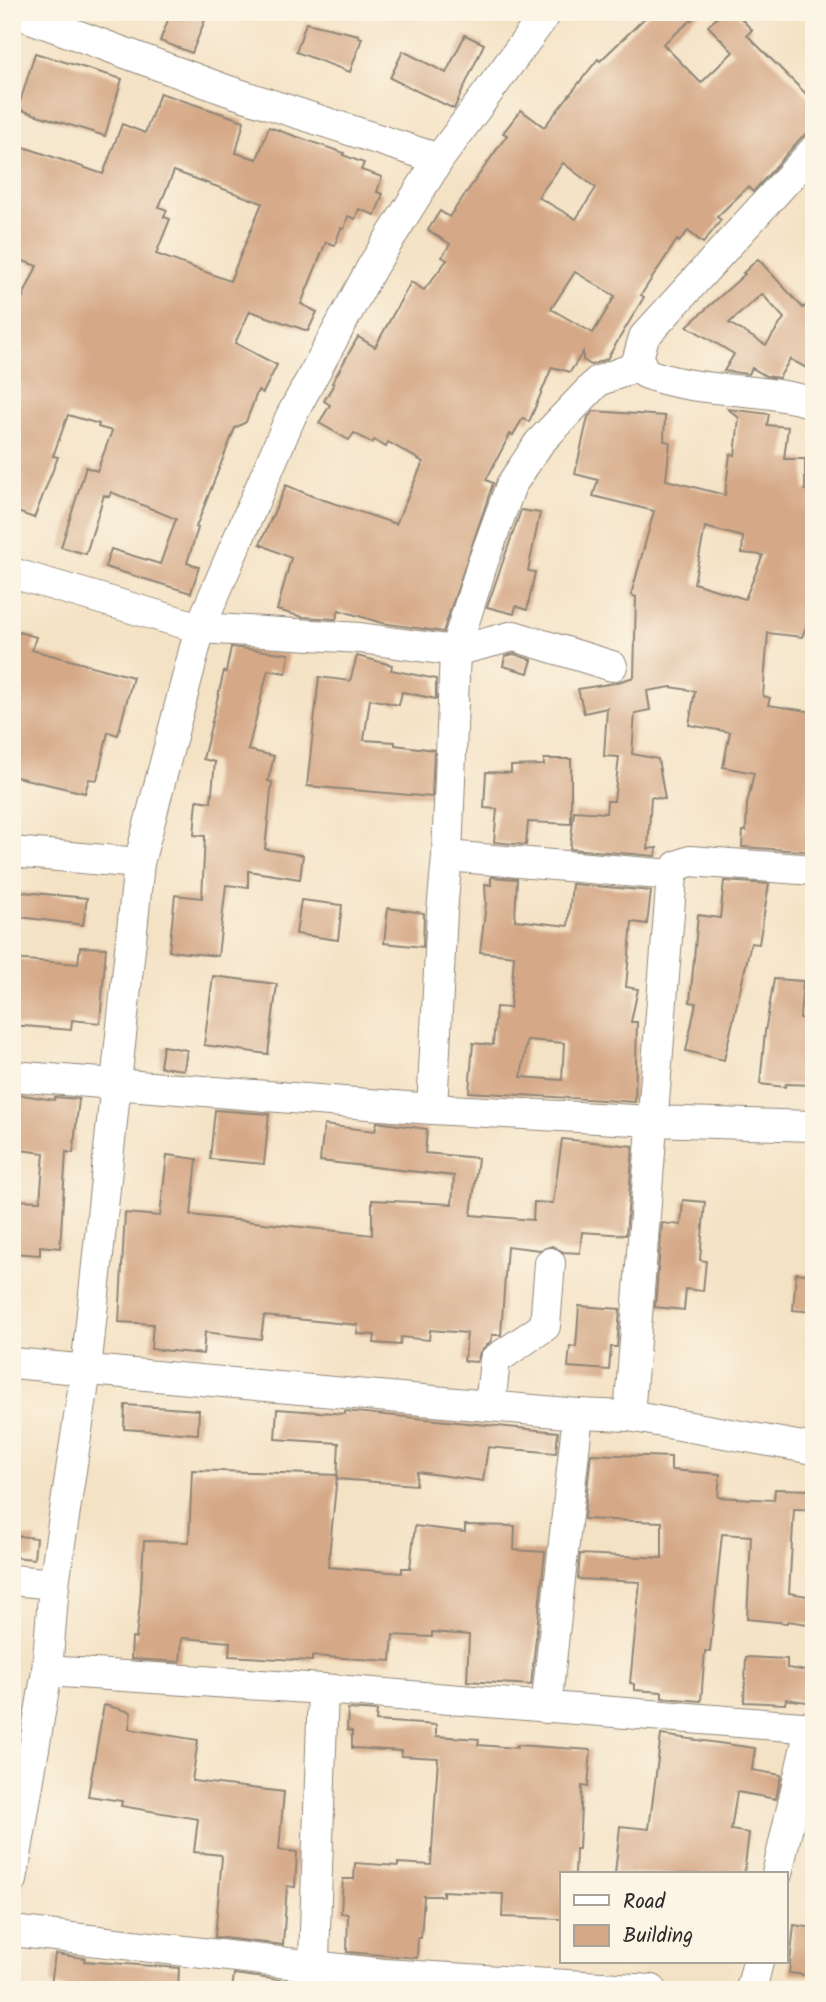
<svg xmlns="http://www.w3.org/2000/svg" width="826" height="2002" font-family="Kalam,sans-serif">
<style>
.building{fill:#d5a987;fill-rule:evenodd}
.lines{fill:none;stroke-linecap:round;stroke-linejoin:round}
.minor-casing{stroke:#908678;stroke-width:32}
.minor{stroke:#fff;stroke-width:30}
</style>
<rect width="100%" height="100%" fill="#fcf5e5"/>
<filter id="ink" filterUnits="userSpaceOnUse"><feTurbulence type="fractalNoise" baseFrequency=".0143" numOctaves="2"/><feDisplacementMap in="SourceGraphic" scale="14" xChannelSelector="R" yChannelSelector="G"/><feConvolveMatrix kernelMatrix="1 2 1 2 8 2 1 2 1" color-interpolation-filters="sRGB"/></filter>
<filter id="wash" filterUnits="userSpaceOnUse"><feTurbulence type="fractalNoise" baseFrequency=".00686" numOctaves="4" result="noise"/><feDisplacementMap in="SourceGraphic" scale="28" xChannelSelector="R" yChannelSelector="G"/><feGaussianBlur stdDeviation="1.57" result="paint"/><feColorMatrix in="noise" values="0 0 0 0 0 0 0 0 0 0 0 0 0 0 0 0 0 1.4 0 .05"/><feComposite in="paint" operator="in"/></filter>
<g filter="url(#wash)">
<rect width="100%" height="100%" fill="#f4e2c5"/>
<g id="blocks">
<g class="building">
<polygon points="171,12 208,12 192,53 160,41"/>
<path d="M651,12h50l-38,32 38,39 32,-31 -25,-26 15,-14h12l17,18 -5,5 67,67v26l-13,10 -48,54 -5,-5 -31,30 4,3 -18,23 -15,-12 -9,11 -2,-2 -36,55 3,2 -37,62 -16,6 -8,-5v-8l-13,20 -18,-5 -23,55 -6,-4 -10,17 -3,-1 -24,46 7,3 -50,149 -61,-9 -43,-13 -3,9 -33,-2 -26,-7 14,-52 -31,-14 26,-59 26,11 84,28 27,-62 -35,-20 -2,5 -12,-7 -2,3 -18,-10 -5,7 -30,-17 11,-18 -6,-4 10,-17 -2,-1 26,-46 17,10 36,-65 13,8 23,-30 -5,-3 8,-13 -22,-14 12,-19 9,6 58,-82 -4,-2 18,-23 23,17 54,-68 2,2zM563,163l33,25 -20,31 -38,-22zM575,272l40,24 -22,37 -42,-24z"/>
<polygon points="306,23 359,35 358,37 362,38 350,72 296,52"/>
<polygon points="465,35 484,44 454,109 390,78 403,51 446,73"/>
<polygon points="35,53 122,79 105,136 18,109"/>
<path d="M160,93l84,28 -8,32 21,6 12,-32 75,26 -1,2 21,8 -3,7 21,7 -5,15 6,2 -8,21 -16,-6 -4,10 -7,-3 -4,13 -3,-1 -6,17 -9,-3 -25,62 16,8 -9,19 -58,-20 -15,32 42,22 -14,28 -5,-3 -12,32 -11,6 -39,99 2,1 -11,35 12,4 -8,26 -86,-26 6,-18 49,15 16,-45 -65,-27 -2,5 -5,-2 -18,59 -25,-7 25,-80 11,4 15,-40 -14,-4 1,-3 -31,-9 -15,41 5,1 -24,61 -22,-8v-190l25,-54 -25,-9v-114l91,31 19,-50 23,9zM174,171l88,32 -32,78 -74,-27 14,-35 -6,-2 3,-7 -8,-3z"/>
<path d="M758,259l45,49 11,-10v74l-24,-13 -11,19 -13,-2 -14,-8 -3,6 -25,-3 10,-17 -47,-28 58,-52 -2,-1zM762,294l22,24 -18,27 -37,-22z"/>
<path d="M728,409l41,5 -2,11 21,2 -4,32h21v31l9,-2v120l-12,29 -34,-4 -5,63 7,2 -2,7 46,7v140l-72,-5 1,-16h3l1,-27 7,-31 -31,-6 7,-35 -41,-7 6,-34 -24,-4 -24,4 3,19 -15,3 -3,41 26,5 7,40 -14,-2 -3,52 9,-1 -1,8 -86,-7 4,-38 32,2 1,-12h7l5,-44 -15,-1 3,-48 -23,5 -6,-24 37,-6 19,-6 2,-80 -5,-2 23,-84 -61,-15 5,-16 -23,-6 13,-57 6,-6 71,5 -1,25 6,1 -4,38 59,15 5,-41 5,1 4,-37zM705,527l38,10 -1,16 21,2 -18,44 -51,-16z"/>
<polygon points="521,510 540,513 528,571 535,572 527,610 516,606 514,614 487,607"/>
<polygon points="12,630 36,637 32,650 133,677 118,735 108,732 97,780 89,779 85,793 12,776"/>
<polygon points="231,647 289,654 286,673 268,670 248,750 274,756 268,781 272,782 265,849 303,855 300,879 248,871 248,887 226,885 218,956 169,951 175,895 202,898 205,836 194,835 197,800 211,802 215,762 203,759 224,671 226,672"/>
<polygon points="514,654 532,660 528,673 503,666 505,656"/>
<polygon points="357,656 392,665 391,670 436,679 436,699 402,692 399,705 370,699 364,740 395,742 395,745 434,750 432,797 307,786 319,677 350,681"/>
<polygon points="544,759 571,759 571,824 528,822 526,845 494,842 497,809 484,808 486,772 511,773 511,766 544,765"/>
<path d="M491,877l26,2 -2,41 53,6 4,-42 79,7 -4,33 -15,-2 -6,65 12,2 -7,33h6l-2,80 -166,-10 4,-49 20,2 3,-38 14,1 4,-52 -34,-4 6,-48 -1,-20 6,1zM527,1040l37,3 -2,37 -41,-3z"/>
<polygon points="724,881 769,884 759,944 751,943 724,1060 686,1051 696,1003 690,1002 698,915 720,918"/>
<polygon points="12,891 87,898 83,925 12,916"/>
<polygon points="301,900 342,905 338,940 296,934"/>
<polygon points="388,908 424,913 423,947 384,943"/>
<polygon points="80,947 106,948 100,1023 72,1020 71,1030 12,1025 12,959 78,964"/>
<polygon points="213,976 277,984 268,1054 204,1045"/>
<polygon points="774,979 803,981 800,1018 814,1019 814,1085 786,1084 785,1087 760,1084 765,1032"/>
<polygon points="163,1046 187,1050 184,1070 160,1067"/>
<polygon points="16,1094 54,1100 55,1097 79,1099 73,1153 66,1152 60,1248 40,1246 40,1255 12,1253 12,1200 40,1201 44,1153 12,1149 12,1121"/>
<polygon points="215,1110 269,1114 264,1164 210,1159"/>
<polygon points="377,1122 427,1129 425,1153 478,1158 471,1215 533,1220 534,1202 553,1203 562,1139 633,1146 626,1235 582,1232 580,1253 563,1252 552,1246 540,1250 507,1246 501,1335 492,1335 491,1341 480,1352 477,1362 464,1361 467,1333 430,1330 429,1340 401,1337 400,1345 374,1343 375,1335 357,1334 358,1325 264,1316 261,1339 205,1332 203,1354 151,1349 153,1324 119,1322 125,1213 160,1216 167,1155 197,1159 191,1215 372,1235 372,1200 452,1204 454,1176 320,1161 324,1125 375,1131"/>
<polygon points="683,1200 705,1202 700,1260 706,1261 703,1291 686,1289 684,1310 655,1307 662,1223 681,1225"/>
<polygon points="796,1273 814,1275 814,1312 793,1310"/>
<polygon points="579,1306 620,1309 617,1347 611,1347 609,1370 568,1367 570,1346 576,1347"/>
<polygon points="125,1405 199,1410 198,1434 124,1429"/>
<polygon points="277,1409 345,1414 345,1411 558,1432 556,1453 488,1447 483,1481 417,1472 416,1485 337,1479 339,1443 275,1439"/>
<polygon points="591,1454 671,1457 671,1470 720,1474 718,1497 774,1500 775,1489 814,1490 814,1510 794,1509 789,1593 814,1597 814,1625 788,1621 787,1623 747,1619 751,1536 722,1534 710,1652 705,1651 701,1701 662,1698 662,1692 634,1690 634,1684 630,1683 640,1582 578,1579 580,1554 662,1558 662,1522 584,1519"/>
<polygon points="192,1470 337,1475 328,1567 402,1573 402,1568 410,1568 415,1526 465,1532 465,1525 515,1526 514,1550 545,1552 531,1685 467,1681 469,1635 432,1632 432,1637 393,1635 391,1661 312,1656 312,1661 229,1656 230,1642 182,1638 180,1662 131,1659 132,1638 136,1638 140,1603 144,1541 189,1542"/>
<polygon points="12,1535 36,1538 34,1559 12,1557"/>
<polygon points="746,1657 787,1659 787,1668 814,1672 814,1703 786,1699 785,1704 744,1702"/>
<polygon points="104,1705 131,1712 129,1729 198,1740 192,1781 284,1792 279,1850 297,1852 295,1887 287,1886 283,1945 215,1937 222,1857 221,1855 194,1852 198,1819 121,1806 122,1801 88,1796"/>
<polygon points="348,1709 377,1711 376,1721 436,1725 436,1736 479,1739 478,1745 517,1748 517,1745 591,1750 588,1787 582,1786 579,1849 576,1849 575,1874 562,1874 562,1919 502,1917 503,1894 443,1891 443,1896 424,1896 421,1938 418,1938 417,1958 347,1952 348,1914 341,1913 343,1879 354,1879 355,1863 398,1866 398,1863 431,1865 438,1758 401,1756 402,1751 352,1748 352,1731 347,1730"/>
<polygon points="661,1735 755,1748 752,1770 781,1775 776,1799 737,1792 731,1830 749,1833 744,1874 615,1874 620,1826 649,1829"/>
<polygon points="794,1925 814,1928 814,1976 789,1973"/>
<polygon points="55,1954 85,1958 84,1961 179,1968 178,1990 80,1990 51,1985"/>
<polygon points="234,1974 280,1980 279,1990 232,1990"/>
</g>
</g>
</g>
<g filter="url(#ink)">
<use href="#blocks" fill-opacity="0" stroke="#908678" stroke-width="2"/>
<g class="lines">
<g class="minor-casing">
<g id="minor">
<polyline points="14,12 226,90 439,159"/>
<path d="M814,150l-170,187 -6,21 7,15c54,21 114,13 169,30"/>
<polyline points="12,573 200,628 360,638 455,651 514,636 612,666"/>
<polyline points="12,852 139,863"/>
<polyline points="447,856 672,875 677,866 690,861 814,870"/>
<polyline points="12,1076 432,1109 652,1121 814,1126"/>
<polyline points="432,1109 442,912 447,856 455,651 482,565 511,485 539,443 598,381 641,365"/>
<polyline points="12,1363 578,1414 629,1416 814,1449"/>
<polyline points="490,1406 495,1360 545,1326 550,1263"/>
<polyline points="629,1416 672,875"/>
<polyline points="12,1580 54,1584"/>
<polyline points="47,1671 323,1689 814,1728"/>
<polyline points="546,1708 578,1414"/>
<polyline points="777,1874 810,1728"/>
<polyline points="12,1880 47,1671 54,1584 86,1370 139,863 200,628 291,416 372,267 439,159 547,12"/>
<polyline points="12,1931 384,1974 652,1990"/>
<polyline points="313,1990 323,1689"/>
<polyline points="751,1990 758,1962"/>
</g>
</g>
<use href="#minor" class="minor"/>
</g>
</g>
<rect width="826" height="2002" fill="none" stroke="#fcf5e5" stroke-width="42"/>
<rect x="560" y="1872" width="228" height="91" fill="#fcf5e5" stroke="#a8a49b" stroke-width="2"/>
<rect x="574" y="1895" width="35" height="10" fill="#ffffff" stroke="#a8a49b" stroke-width="2"/>
<text x="623" y="1908" font-size="21" fill="#2b2b2b">Road</text>
<rect x="574" y="1925" width="35" height="21" fill="#d5a987" stroke="#a8a49b" stroke-width="2"/>
<text x="623" y="1942" font-size="21" fill="#2b2b2b">Building</text>
</svg>
